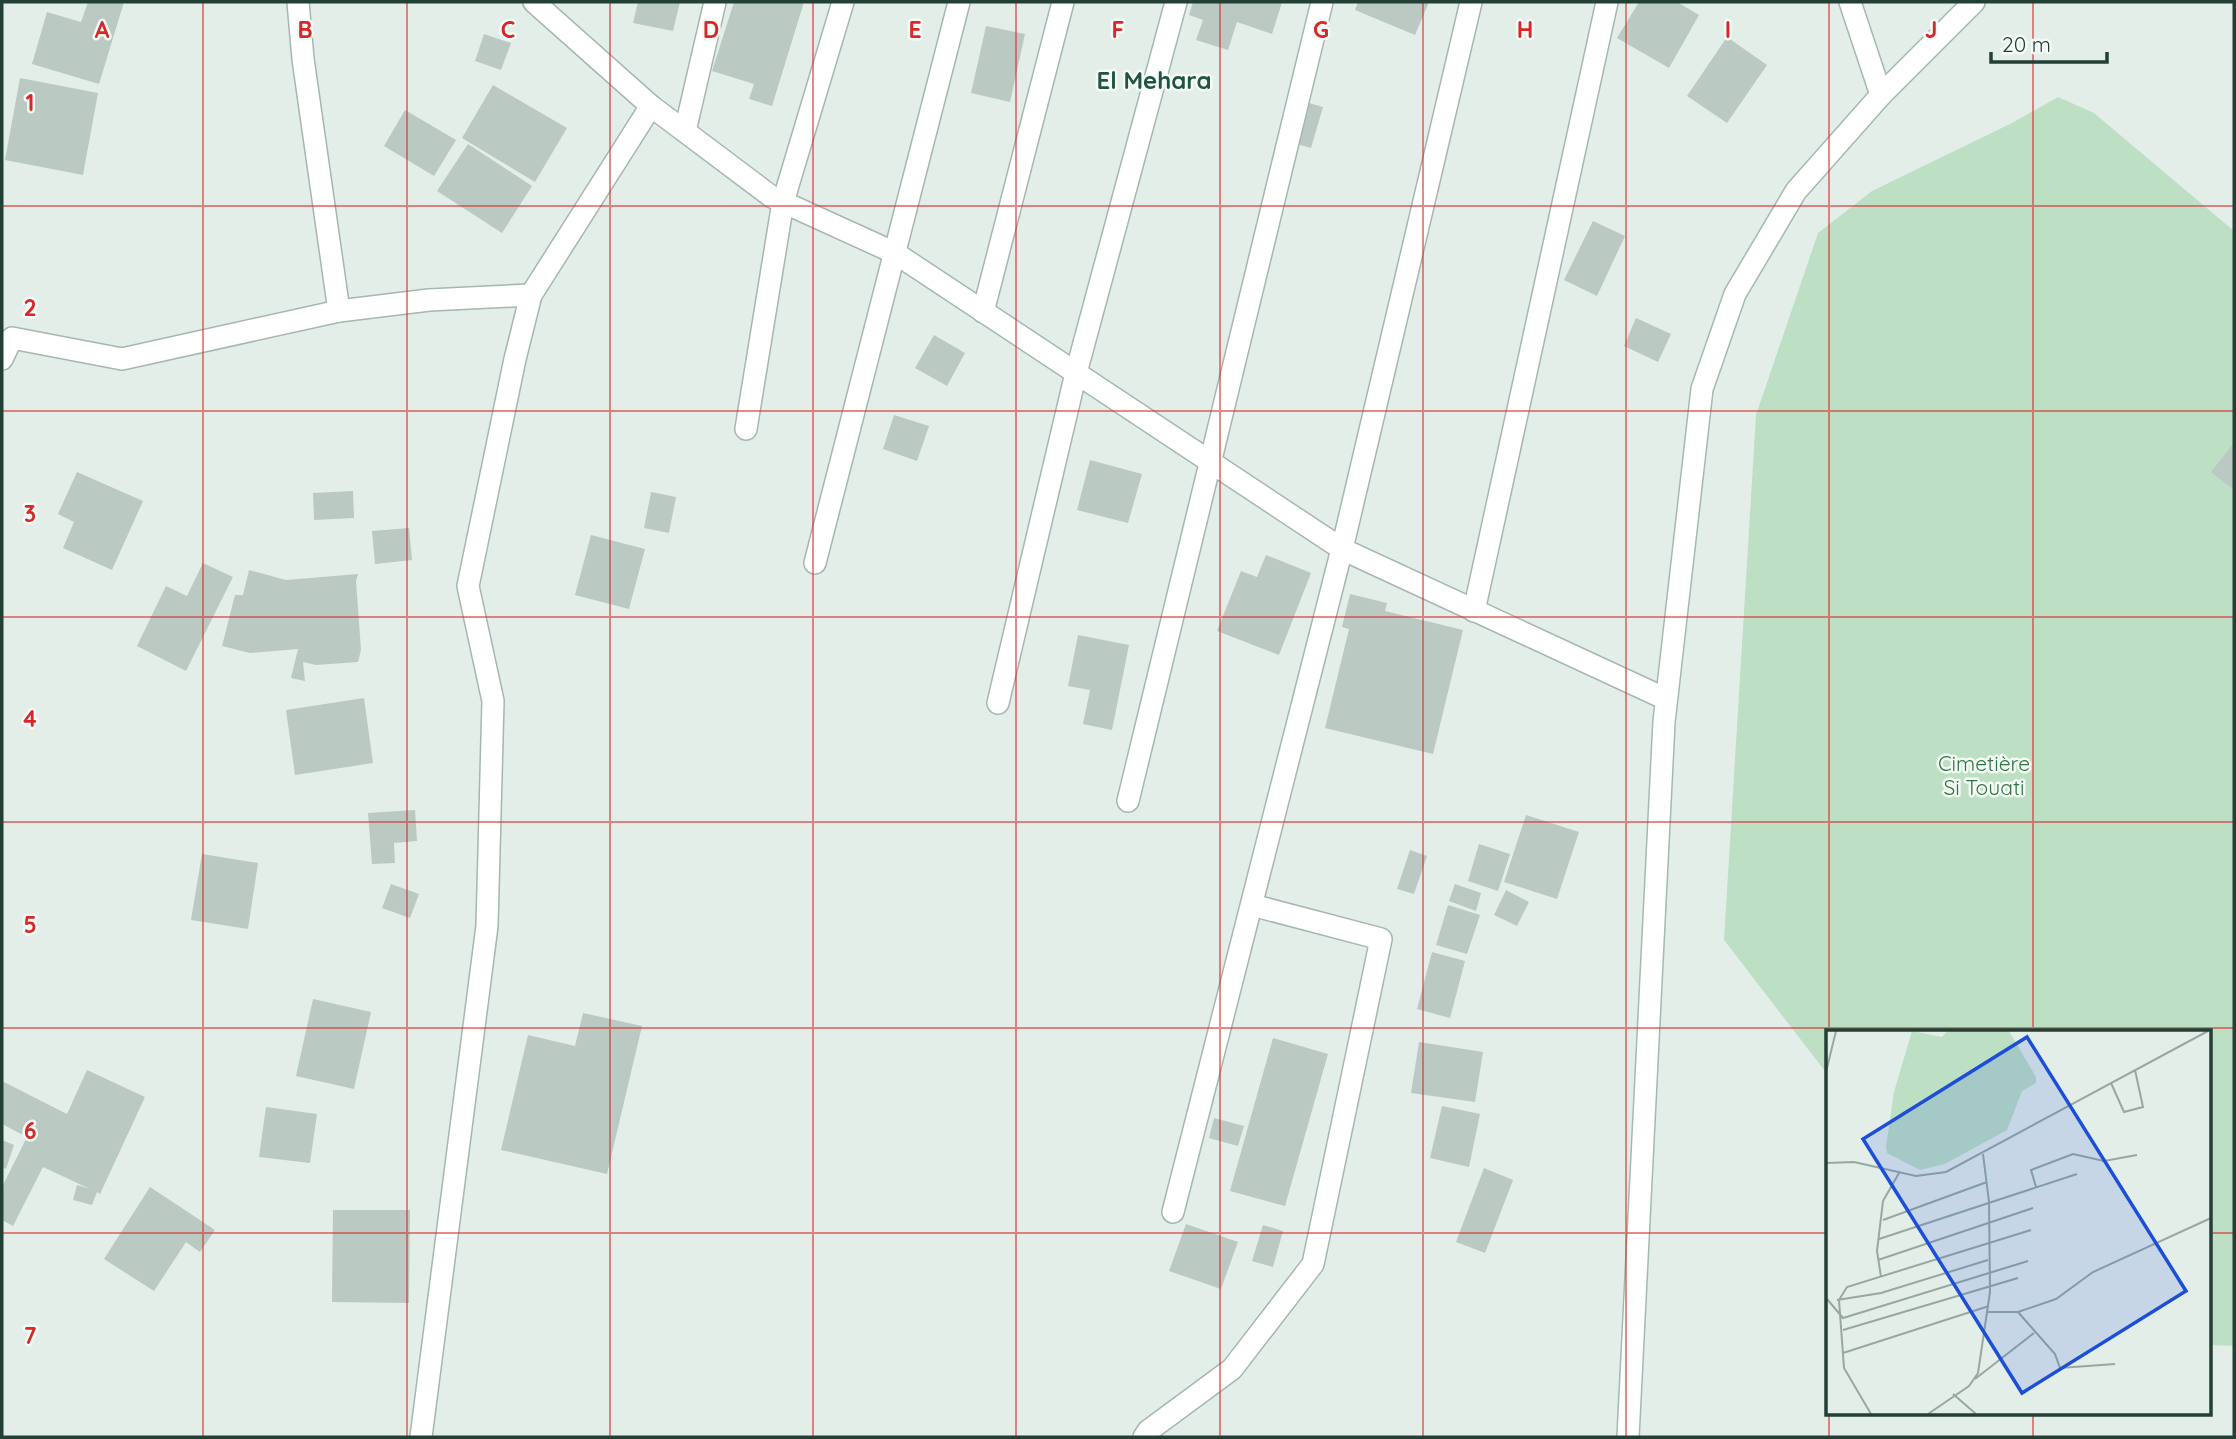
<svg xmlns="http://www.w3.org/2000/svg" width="2236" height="1439" font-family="Quicksand,sans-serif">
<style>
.green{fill:#bddfc4}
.building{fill:#bac9c2}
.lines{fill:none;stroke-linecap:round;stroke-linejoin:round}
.minor-casing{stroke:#a6b6b0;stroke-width:24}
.secondary-casing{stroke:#a3bab0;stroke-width:24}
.minor{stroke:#fff;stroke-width:21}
.secondary{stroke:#fff;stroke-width:21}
.grid{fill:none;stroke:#d62828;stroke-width:2;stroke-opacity:0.55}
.labels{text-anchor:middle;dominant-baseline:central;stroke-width:5;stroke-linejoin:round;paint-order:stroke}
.park-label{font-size:21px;fill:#2d7843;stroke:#f5faf7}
.quarter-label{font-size:24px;font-weight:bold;fill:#1f5342;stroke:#f5faf7}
.inset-road{fill:none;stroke:#97a8a1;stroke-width:2}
.view{fill:#1d4ed8;fill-opacity:0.15;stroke:#1d4ed8;stroke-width:3.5}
.inset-edge{fill:none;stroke:#234036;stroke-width:3.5}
.grid-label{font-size:23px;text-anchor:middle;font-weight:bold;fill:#d62828;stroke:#f5faf7;stroke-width:5;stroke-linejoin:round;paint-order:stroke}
</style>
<rect width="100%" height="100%" fill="#e4eee9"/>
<polygon class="green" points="2058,97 2094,113 2234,231 2234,1346 2210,1345 2210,1031 1828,1031 1828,1075 1724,940 1756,415 1818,233 1872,191 2012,123"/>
<g class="building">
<polygon points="88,2 124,2 99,84 32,64 47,12 81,22"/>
<polygon points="638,2 680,2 673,31 633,23"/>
<polygon points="734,2 804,2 772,106 749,99 754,84 712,71"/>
<polygon points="1193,2 1282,2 1272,34 1237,22 1228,50 1196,40 1203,20 1189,15"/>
<polygon points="1358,2 1429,2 1415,35 1355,10"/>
<polygon points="1639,2 1677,2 1699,15 1669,68 1617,38"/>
<polygon points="986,26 1025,34 1010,102 971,93"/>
<polygon points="484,34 511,43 501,70 475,61"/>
<polygon points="1727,37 1767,65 1727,123 1687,96"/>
<polygon points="20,78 98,93 83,175 5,160"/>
<polygon points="493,85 567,128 535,182 462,138"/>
<polygon points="1295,99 1323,107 1311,148 1283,140"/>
<polygon points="405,110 456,140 434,176 384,146"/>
<polygon points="468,144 532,186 502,233 437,191"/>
<polygon points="1593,221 1625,236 1597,296 1564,280"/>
<polygon points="1636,318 1671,334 1658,362 1624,346"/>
<polygon points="934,335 965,353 947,386 915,368"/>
<polygon points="894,415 929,426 917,461 883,449"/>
<polygon points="2234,443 2234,490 2211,472"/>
<polygon points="1090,460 1142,474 1128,523 1077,510"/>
<polygon points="77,472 143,501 112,570 63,548 74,522 58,514"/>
<polygon points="353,491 354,518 314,520 313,493"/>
<polygon points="651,492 676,497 669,533 644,528"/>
<polygon points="409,528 412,560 375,564 372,531"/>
<polygon points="591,535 645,549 629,609 575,595"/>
<polygon points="1266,555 1311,573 1279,655 1217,631 1241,571 1257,577"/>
<polygon points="203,563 233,577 186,671 137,646 166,586 187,596"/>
<polygon points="249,570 286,580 358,574 356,581 361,650 358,662 316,665 303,662 305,681 291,678 298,649 250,653 222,646 235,595 243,595"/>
<polygon points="1350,594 1387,603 1385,611 1463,630 1433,754 1325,728 1349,629 1342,627"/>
<polygon points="1078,635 1129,645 1112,730 1083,724 1090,690 1068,686"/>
<polygon points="364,698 373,763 295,775 286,710"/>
<polygon points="415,810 417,841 394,843 395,863 372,864 368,813"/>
<polygon points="1526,815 1579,832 1557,899 1504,882"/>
<polygon points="1479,844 1510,854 1498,891 1468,881"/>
<polygon points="1410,850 1427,856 1414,894 1397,889"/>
<polygon points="202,854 258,863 248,929 191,920"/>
<polygon points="391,884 419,894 410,918 382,908"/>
<polygon points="1455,884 1481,893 1476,911 1449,901"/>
<polygon points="1506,890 1529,902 1517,926 1494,915"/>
<polygon points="1448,905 1480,915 1467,954 1436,945"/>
<polygon points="1432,952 1465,961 1450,1018 1417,1009"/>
<polygon points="313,999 371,1012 354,1089 296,1076"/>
<polygon points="583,1013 642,1026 607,1174 501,1150 528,1035 575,1046"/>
<polygon points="1273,1038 1328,1054 1285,1206 1230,1191"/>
<polygon points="1419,1042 1483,1052 1475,1102 1411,1093"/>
<polygon points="87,1070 145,1097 100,1194 97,1192 92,1205 73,1200 77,1185 90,1189 43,1167 13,1226 2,1220 2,1187 27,1137 2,1124 2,1081 67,1114"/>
<polygon points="1442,1106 1480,1114 1469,1167 1430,1158"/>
<polygon points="266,1107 317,1114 310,1163 259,1157"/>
<polygon points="1214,1118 1244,1126 1238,1146 1209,1138"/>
<polygon points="2,1140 14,1145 6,1169 2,1167"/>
<polygon points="1484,1168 1513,1180 1485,1253 1456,1242"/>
<polygon points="150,1187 215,1230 200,1252 186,1242 154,1291 104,1259"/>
<polygon points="333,1210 410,1210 409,1303 332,1302"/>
<polygon points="1186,1224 1238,1242 1221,1289 1169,1271"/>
<polygon points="1263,1225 1283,1231 1273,1267 1252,1261"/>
</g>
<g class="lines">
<g class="minor-casing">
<g id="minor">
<polyline points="298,2 303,59 339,311"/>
<polyline points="534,2 651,106 772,197 895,253 1342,549 1666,699"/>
<polyline points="1850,2 1881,95"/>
<polyline points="685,131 715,2"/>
<polyline points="983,312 1063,2"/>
<polyline points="2,359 12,338 122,359 339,311 429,300 531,295"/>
<polyline points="746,429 783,202 843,2"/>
<polyline points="815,563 959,2"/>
<polyline points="1474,611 1607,2"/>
<polyline points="998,703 1076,373 1176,2"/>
<polyline points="1128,801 1322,2"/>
<polyline points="1173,1212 1342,549 1471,2"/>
<polyline points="421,1437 487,926 493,701 468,586 515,359 531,295 651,106"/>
<polyline points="1144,1437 1148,1431 1232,1369 1313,1264 1381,939 1252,905"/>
</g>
</g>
<g class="secondary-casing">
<polyline id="secondary" points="1628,1437 1664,722 1702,389 1735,294 1796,191 1881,95 1974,2"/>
</g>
<use href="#minor" class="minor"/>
<use href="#secondary" class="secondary"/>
</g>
<path class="grid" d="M203,2v1435M407,2v1435M610,2v1435M813,2v1435M1016,2v1435M1220,2v1435M1423,2v1435M1626,2v1435M1829,2v1029M2033,2v1029M2,206h2232M2,411h2232M2,617h2232M2,822h2232M2,1028h2232M2,1233h1826M2210,1233h24M1829,1413v24M2033,1413v24"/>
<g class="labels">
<g class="park-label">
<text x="1984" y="763">Cimetière<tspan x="1984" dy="24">Si Touati</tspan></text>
</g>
<g class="quarter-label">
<text x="1154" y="80">El Mehara</text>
</g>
</g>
<g transform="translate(1826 1030)">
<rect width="385" height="385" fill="#e4eee9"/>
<path d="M86,1l30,6 5,-6h62l27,46v6l-14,8 -15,39 -62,34 -25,6 -33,-17 -1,-6 8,-55z" fill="#bddfc4"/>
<path class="inset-road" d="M0,42l10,-41M285,53l13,29 19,-5 -8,-37M0,133l28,-1 62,14 30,-4 262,-141M210,157l-5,-17 42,-16 31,7 33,-6M57,190l104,-38M53,209l198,-65M52,230l155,-52M55,247l-4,-26 6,-50 16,-28M1,269l16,19 185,-57M11,270l44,-7 107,-33M162,282h30l38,-13 37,-27 118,-54M192,282l37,42 5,14 55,-4M17,300l175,-52M17,323l146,-47M149,349l59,-46M127,364l23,20M45,384l-27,-46 -5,-68 8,-13 184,-57M102,384l41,-28 9,-13 12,-81 -1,-90 -6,-48"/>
<path class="view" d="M201,7l159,254 -164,102 -159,-254z"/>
<rect width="385" height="385" class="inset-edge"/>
</g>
<g class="grid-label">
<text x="102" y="38">A</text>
<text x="305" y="38">B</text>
<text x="508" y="38">C</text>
<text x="711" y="38">D</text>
<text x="915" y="38">E</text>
<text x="1118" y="38">F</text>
<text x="1321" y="38">G</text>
<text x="1525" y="38">H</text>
<text x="1728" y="38">I</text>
<text x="1931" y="38">J</text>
<text x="30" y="111">1</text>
<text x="30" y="316">2</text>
<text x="30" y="522">3</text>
<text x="30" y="727">4</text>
<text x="30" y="933">5</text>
<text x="30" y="1139">6</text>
<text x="30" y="1344">7</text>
</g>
<rect width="2236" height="1439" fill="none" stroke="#234036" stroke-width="7"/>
<path d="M1991 52v10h116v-10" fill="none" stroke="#234036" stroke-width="3.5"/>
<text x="2002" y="52" font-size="21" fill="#234036" stroke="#f5faf7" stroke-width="5" paint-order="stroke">20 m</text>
</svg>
